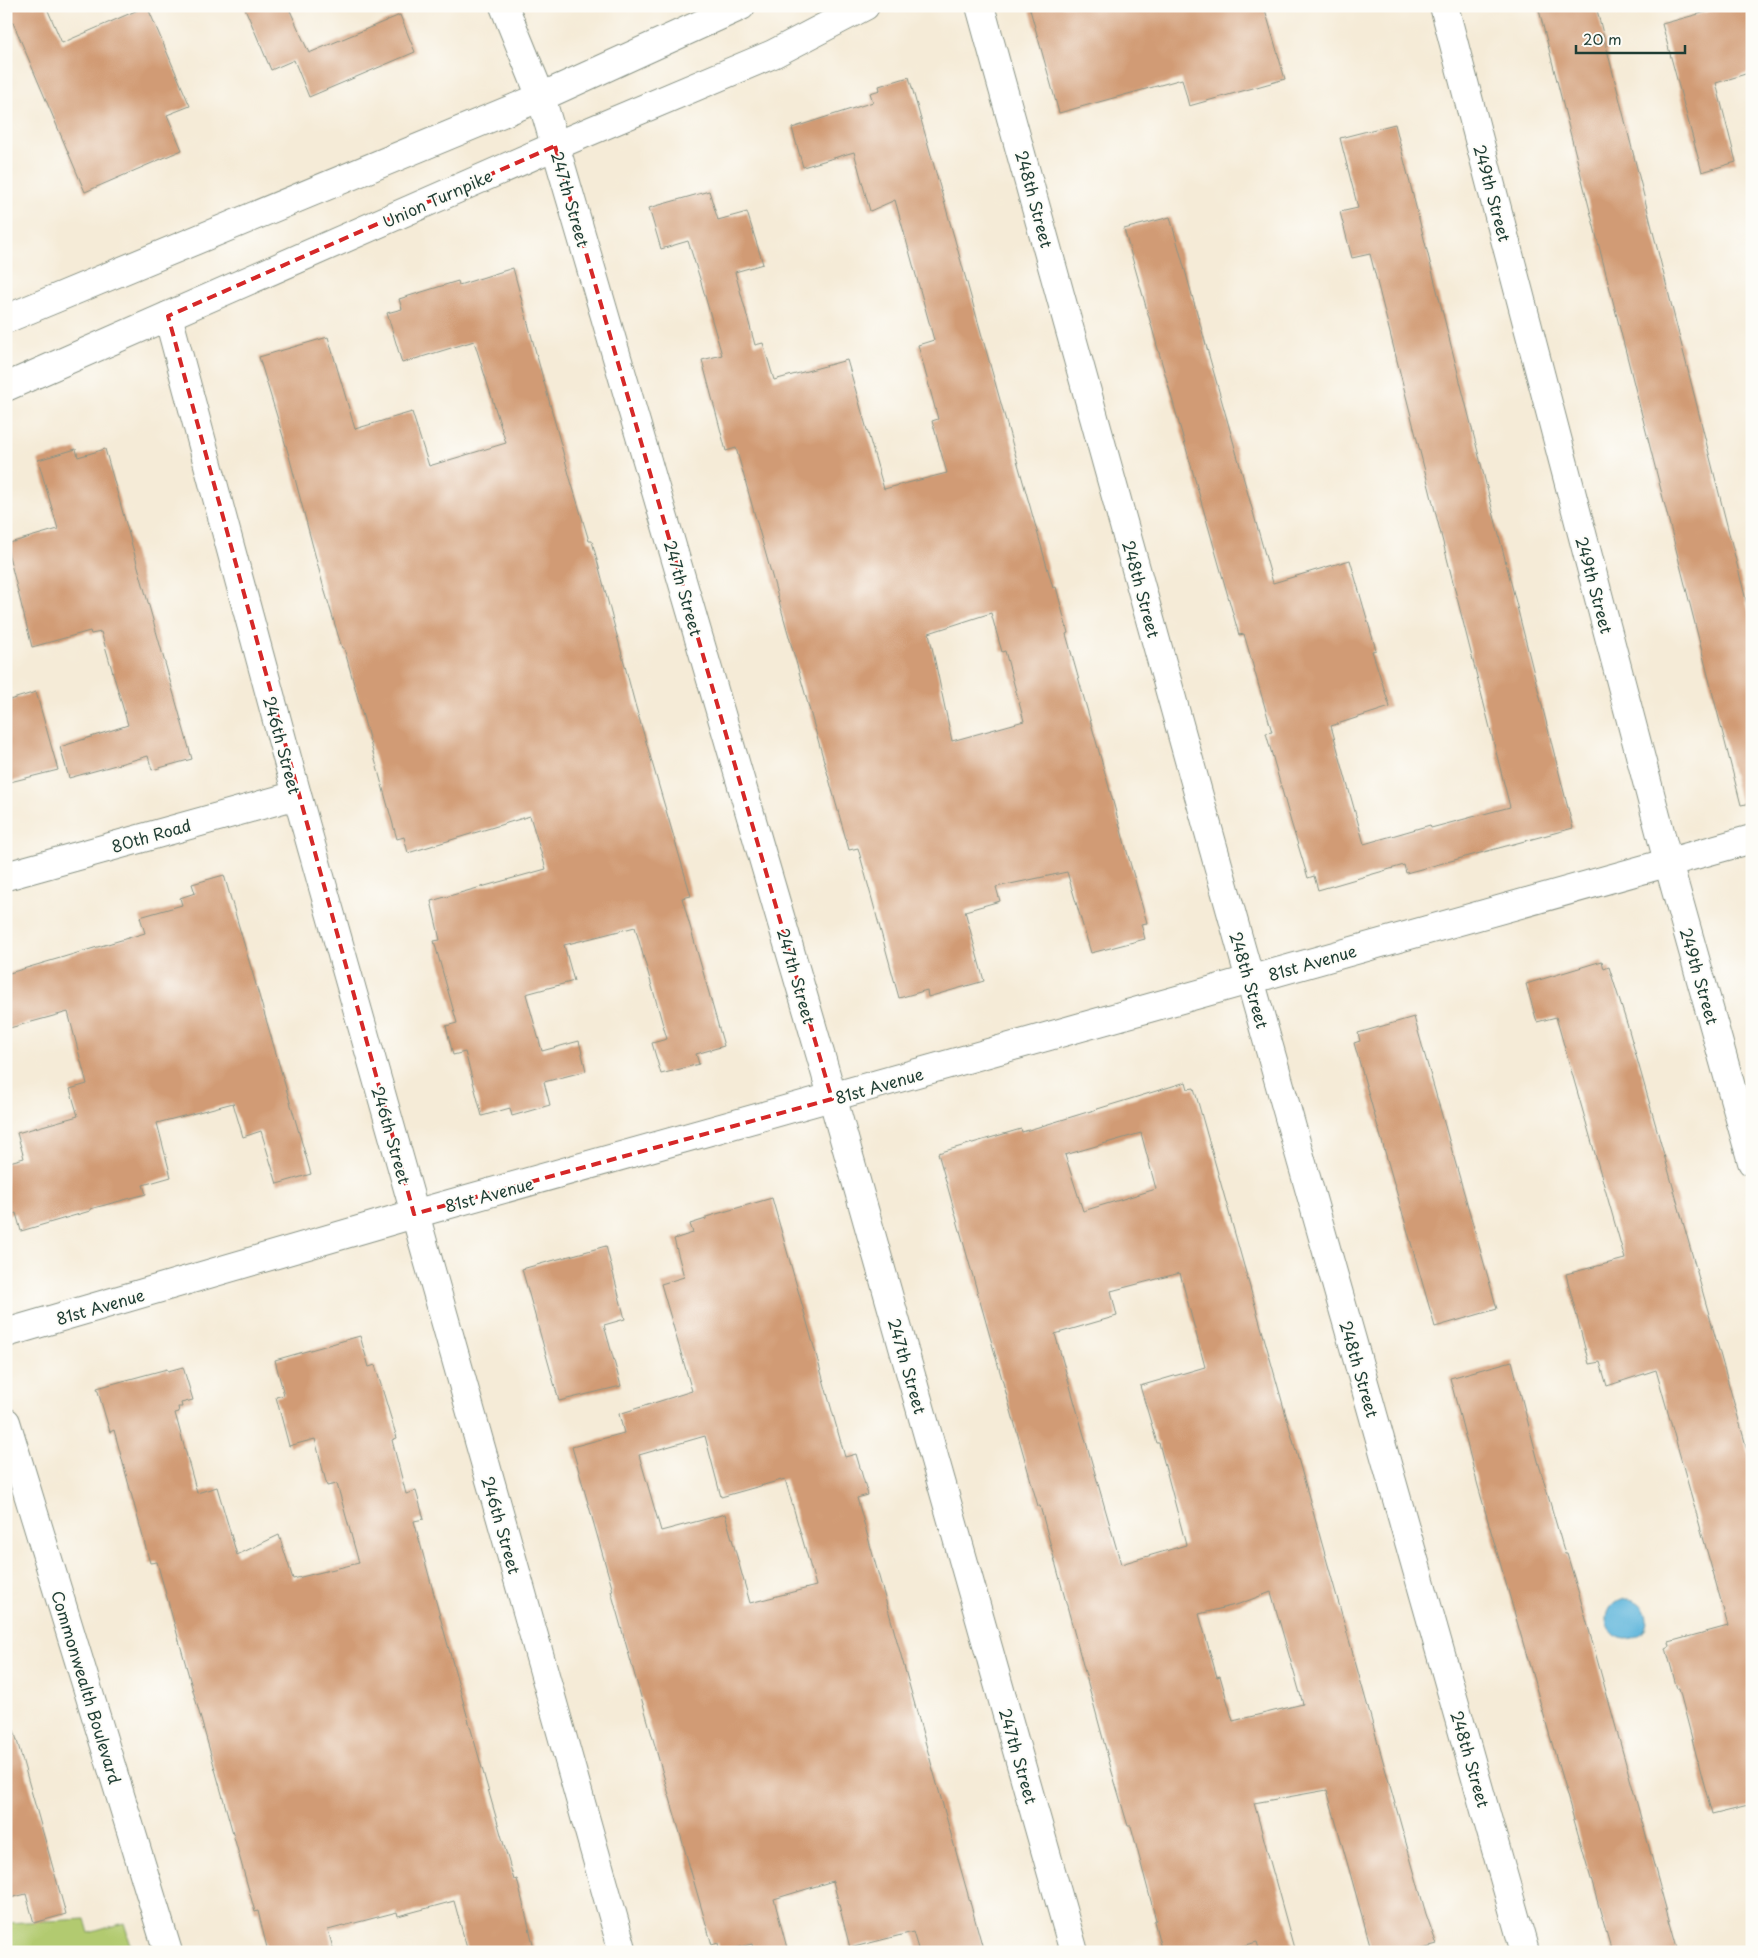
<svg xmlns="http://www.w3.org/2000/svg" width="1758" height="1958" font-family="'Playpen Sans',sans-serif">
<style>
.green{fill:#b2ca6f;stroke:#688452}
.water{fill:#5fb6dc;stroke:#3f7a88}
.building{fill:#d19b74;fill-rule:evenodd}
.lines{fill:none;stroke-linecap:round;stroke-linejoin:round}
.minor-casing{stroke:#8a9486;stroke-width:30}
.major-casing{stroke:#8a9486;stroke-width:30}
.minor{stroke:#fff;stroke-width:28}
.major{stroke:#fff;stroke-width:28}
.marked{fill:none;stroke:#d62828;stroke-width:4;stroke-dasharray:10 6;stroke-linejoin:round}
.labels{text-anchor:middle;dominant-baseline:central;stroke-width:4;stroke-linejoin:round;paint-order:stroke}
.street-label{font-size:16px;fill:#1f3d34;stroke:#fdfcf7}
</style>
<rect width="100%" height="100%" fill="#fdfcf7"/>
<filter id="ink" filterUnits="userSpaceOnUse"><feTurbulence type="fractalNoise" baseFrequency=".02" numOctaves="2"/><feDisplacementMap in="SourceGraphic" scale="10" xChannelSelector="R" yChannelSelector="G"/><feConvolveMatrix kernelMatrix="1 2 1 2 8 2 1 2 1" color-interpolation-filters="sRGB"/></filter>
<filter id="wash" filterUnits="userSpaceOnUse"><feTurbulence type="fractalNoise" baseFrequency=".0096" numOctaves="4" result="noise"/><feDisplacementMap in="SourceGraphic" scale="20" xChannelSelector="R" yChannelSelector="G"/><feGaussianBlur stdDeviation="1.12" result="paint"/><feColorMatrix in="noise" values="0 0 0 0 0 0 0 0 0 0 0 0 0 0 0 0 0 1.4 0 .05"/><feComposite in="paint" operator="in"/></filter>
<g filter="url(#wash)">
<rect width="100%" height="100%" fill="#f5ebd7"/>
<polygon class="green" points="85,1919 89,1933 124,1923 133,1952 6,1952 6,1923"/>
<circle class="water" cx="1627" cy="1619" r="20"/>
<g id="blocks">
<g class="building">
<polygon points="6,6 46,6 62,43 147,6 190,106 167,115 182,150 85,192"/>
<polygon points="244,6 288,6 309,53 400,15 415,52 309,97 294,60 271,70"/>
<polygon points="1029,6 1264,6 1285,79 1189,106 1182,79 1059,113"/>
<polygon points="1538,6 1596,6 1752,624 1752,803 1741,805"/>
<polygon points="1728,6 1752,6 1752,72 1716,83 1736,162 1702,172 1662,24"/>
<path d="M909,77l144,511 3,-1 12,46 -2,1 81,289 -6,1 4,15 -54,14 -24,-81 -71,15 4,14 -35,10 19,70 -56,16 -1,-7 -28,8 -41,-150 -9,2 -113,-402 -10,3 -24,-91 20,-5 -21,-73 -13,-41 -27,8 -12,-41 60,-17 9,29 29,-8 16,52 -28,8 20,73 8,-2 11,37 73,-20 37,129 63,-16 -15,-52 6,-2 -20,-74 16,-5 -39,-140 -25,11 -16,-59 -51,15 -11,-39 81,-26 -3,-9 10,-3 -1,-4zM991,613l11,39 3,-1 19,70 -72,20 -23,-108z"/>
<polygon points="1395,124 1573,828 1406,873 1404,865 1318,890 1314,876 1308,878 1291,822 1266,733 1272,732 1244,634 1239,635 1124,229 1170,217 1273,583 1350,560 1376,650 1372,651 1390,707 1331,726 1364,844 1430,825 1431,828 1510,807 1370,254 1352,258 1340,212 1358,208 1340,138"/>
<polygon points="513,268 570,478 589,541 592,541 635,704 691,896 682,898 724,1046 696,1054 699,1064 661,1074 652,1043 667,1039 635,927 564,945 574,981 526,994 542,1051 579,1041 586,1071 544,1082 550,1105 512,1116 510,1108 482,1116 465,1052 453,1055 446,1026 457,1023 434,941 440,940 431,901 546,869 530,816 408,853 404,837 397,839 344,648 342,648 323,585 289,456 259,357 328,337 355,429 412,412 429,466 506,443 474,341 402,363 387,313 402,309 399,299 458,281 459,285"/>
<polygon points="76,449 78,457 105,449 192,759 152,770 148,756 69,778 60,747 128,725 101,632 91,634 90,631 32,647 6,544 58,529 38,460"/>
<polygon points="36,692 58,770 6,783 6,701"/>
<polygon points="224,875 311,1174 277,1184 261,1131 243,1137 233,1103 157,1123 171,1177 143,1185 146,1194 90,1209 90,1211 21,1231 16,1213 6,1216 6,1163 24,1158 17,1133 78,1116 70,1089 87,1084 68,1012 6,1029 6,974 145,933 140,917 182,905 180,898 195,893 192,884"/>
<polygon points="1602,961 1604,969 1609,967 1628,1027 1752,1467 1752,1805 1712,1815 1679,1689 1677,1689 1666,1648 1670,1646 1669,1642 1728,1626 1656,1370 1607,1386 1600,1362 1589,1364 1566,1274 1625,1259 1556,1017 1537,1022 1526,984"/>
<polygon points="1414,1017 1497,1309 1435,1327 1354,1043 1360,1041 1358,1033"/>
<path d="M1186,1082l2,7 6,-1 232,826 11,31 -25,7h-40l-45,-162 -73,13 41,149h-35l-3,-10 -37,10h-58l-8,-31 2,-1 -25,-94h-3l-16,-54 -72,-266h-2l-100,-353 83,-24 1,3zM1141,1133l15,56 -73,22 -18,-56zM1180,1273l25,94 -65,19 17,57h2l27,102 -65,19 -66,-230 62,-18 -6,-25zM1271,1592l32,112 -70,17 -13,-45 -3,1 -18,-63 40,-10z"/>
<path d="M772,1198l73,259 11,-3 12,41 -11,3 127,454h-65l-6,-20 -63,16 -17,-67 -59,18 14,53h-34l-2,-8 -32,8 -2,-9 -6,2 -91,-318 -10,-36h2l-41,-144 52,-14 -5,-19 73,-23 -31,-107 23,-7 -10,-38 19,-6 -3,-9 16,-5v-2zM705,1436l16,61 64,-18 31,107 -66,17 -25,-89 -64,17 -22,-76z"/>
<polygon points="606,1246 625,1319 604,1325 621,1386 559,1401 522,1269"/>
<polygon points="360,1336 369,1367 375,1365 397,1438 392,1440 406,1494 416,1491 424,1519 414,1521 468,1719 514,1880 517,1879 535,1952 468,1952 454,1901 398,1916 397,1912 328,1930 334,1952 268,1952 258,1911 255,1912 157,1562 150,1563 114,1430 110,1432 97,1388 167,1369 168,1371 183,1367 193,1400 181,1403 182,1407 178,1407 179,1412 175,1413 197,1493 217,1487 237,1555 279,1535 293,1579 359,1563 337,1484 327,1486 315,1439 289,1446 276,1397 284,1395 275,1360"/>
<polygon points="1512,1361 1538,1461 1565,1554 1567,1554 1579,1594 1678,1952 1612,1952 1478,1486 1450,1378"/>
<polygon points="14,1730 66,1914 34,1923 26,1894 6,1899 6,1731"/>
</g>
</g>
</g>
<g filter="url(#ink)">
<use href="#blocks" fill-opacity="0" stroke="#8a9486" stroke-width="1"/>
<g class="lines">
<g class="minor-casing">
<g id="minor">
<polyline points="504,6 541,97 821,1057 1074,1952"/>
<polyline points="980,6 1238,937 1525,1952"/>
<polyline points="1444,6 1668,862 1752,1162"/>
<polyline points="168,316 297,795 623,1952"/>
<polyline points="6,876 297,795"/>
<polyline points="6,1333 414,1214 1752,839"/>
<polyline points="6,1422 168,1952"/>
</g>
</g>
<g class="major-casing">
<g id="major">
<polyline points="6,319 541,97 741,6"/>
<polyline points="6,387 555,146 773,54 865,6"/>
</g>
</g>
<use href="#minor" class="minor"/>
<use href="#major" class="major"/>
</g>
</g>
<path class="marked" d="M555,146l277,953 -418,115 -246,-898z"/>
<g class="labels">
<g class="street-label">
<text transform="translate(1493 193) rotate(75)">249th Street</text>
<text transform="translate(437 198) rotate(-24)">Union Turnpike</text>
<text transform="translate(571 199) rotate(74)">247th Street</text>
<text transform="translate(1035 199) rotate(75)">248th Street</text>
<text transform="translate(1595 585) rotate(75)">249th Street</text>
<text transform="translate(684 588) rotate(74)">247th Street</text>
<text transform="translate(1142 589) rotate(75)">248th Street</text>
<text transform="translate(283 745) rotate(75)">246th Street</text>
<text transform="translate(151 835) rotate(-16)">80th Road</text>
<text transform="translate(1312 962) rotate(-16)">81st Avenue</text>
<text transform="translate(797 976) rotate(74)">247th Street</text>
<text transform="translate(1700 976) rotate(74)">249th Street</text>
<text transform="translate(1250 980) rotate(74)">248th Street</text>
<text transform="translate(879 1085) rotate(-16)">81st Avenue</text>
<text transform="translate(392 1135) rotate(74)">246th Street</text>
<text transform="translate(489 1194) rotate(-15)">81st Avenue</text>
<text transform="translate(100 1306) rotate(-16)">81st Avenue</text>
<text transform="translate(908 1366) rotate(74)">247th Street</text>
<text transform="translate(1360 1369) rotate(74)">248th Street</text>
<text transform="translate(502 1525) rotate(74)">246th Street</text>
<text transform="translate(87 1687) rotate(73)">Commonwealth Boulevard</text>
<text transform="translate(1019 1756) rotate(74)">247th Street</text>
<text transform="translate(1471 1759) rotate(74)">248th Street</text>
</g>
</g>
<rect width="1758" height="1958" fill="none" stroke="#fdfcf7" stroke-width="25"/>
<path d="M1576 45v8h109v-8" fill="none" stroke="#1f3d34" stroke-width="2.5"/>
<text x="1583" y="45" font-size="15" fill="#1f3d34" stroke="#fdfcf7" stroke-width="4" paint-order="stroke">20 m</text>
</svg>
